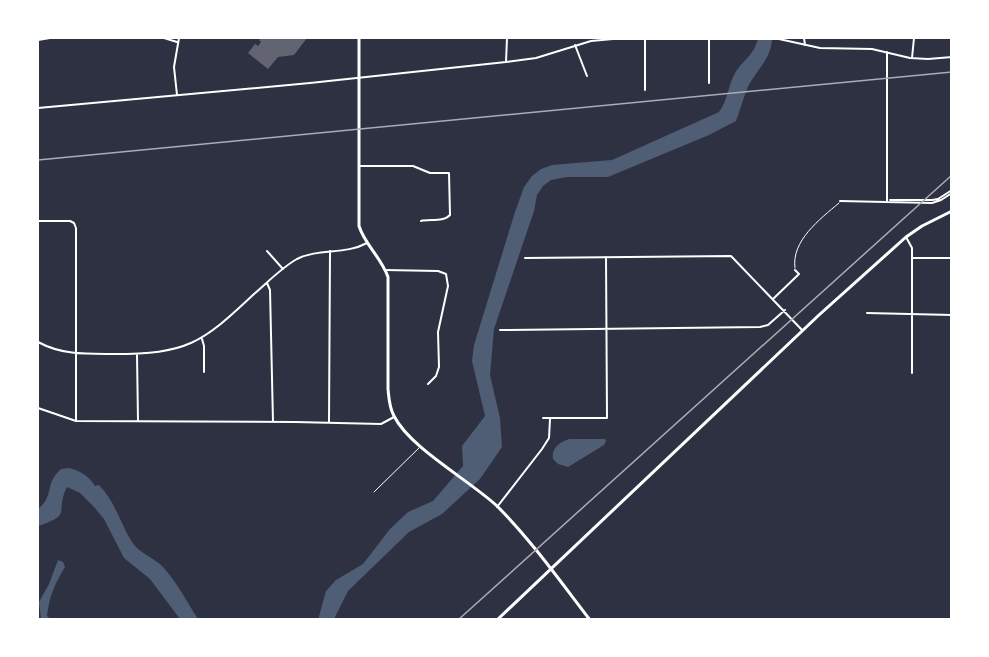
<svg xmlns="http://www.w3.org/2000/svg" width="989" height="657" font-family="'PT Sans Narrow',sans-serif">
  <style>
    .water { fill: #4f5d75 }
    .building { fill: #626471 }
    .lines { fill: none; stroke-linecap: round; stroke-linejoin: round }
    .service { stroke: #fff; stroke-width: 1 }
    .minor { stroke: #fff; stroke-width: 2 }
    .tertiary { stroke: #fff; stroke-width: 2 }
    .secondary { stroke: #fff; stroke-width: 3 }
    .primary { stroke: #fff; stroke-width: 3 }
    .rail { stroke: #abadb3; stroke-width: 1.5 }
  </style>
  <rect width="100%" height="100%" fill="#2d3142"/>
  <!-- water -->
  <path class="water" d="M758,38H772C772,59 755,71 747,89C743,99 740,111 736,121L709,135L608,177H567L551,180L543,186L537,195L534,211L494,329L490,375L500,418L502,447L480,479L442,514L409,532L348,591L334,619L318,620L326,591L336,580L363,564L390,529L408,512L433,501L463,466L462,446L485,416L472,361L474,345L515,212L524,187L532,176L541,169L552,165L612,160L719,112C728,100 728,85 735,73C743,60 755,54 758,38Z
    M569,439H605L606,441L604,445L568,467L558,464L553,459C551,448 560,442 569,439Z
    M69,468C81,471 89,476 95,486L99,485C115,501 120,523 132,542C138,552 152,557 161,565C176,580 187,602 198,619H180L150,579L124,558L104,519L94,507L80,493L67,487C54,513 74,514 38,526V509C55,495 44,484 61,469Z
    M58,560L63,562L65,567C55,583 49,597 47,616L51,619H41L39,602L49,584Z"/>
  <!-- building -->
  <path class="building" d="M261,38H307L294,55L278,57L268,69L248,53L255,44L258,46L261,42L259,40Z"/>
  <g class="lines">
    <!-- service -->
    <path class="service" d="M795,268C791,241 820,219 839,203
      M374,492L420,447"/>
    <!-- minor -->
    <path class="minor" d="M52,38H164L177,42
      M804,38L805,45
      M645,39V90
      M38,40L50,38
      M575,45L587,76
      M912,58L914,38
      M506,62L507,38
      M709,83V39
      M177,95L174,67L179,38
      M360,166H413L430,173H449L450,215C444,222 430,219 421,221
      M890,200H932L938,199L952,190
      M840,201L932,203L941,200L952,193
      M887,201V52
      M38,221H70L74,223L76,228V420
      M906,237L912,248V373
      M267,251L283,269
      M525,258L731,256L802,330
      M912,258H952
      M385,270L438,271L446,274L448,286L438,332L439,367L436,376L428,384
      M267,283L270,290L273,422
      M773,299L799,274L795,270
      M867,313L952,315
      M500,330L760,327L768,325L785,310
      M202,339L204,346V372
      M38,342C62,355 86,354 113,354C187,354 201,344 254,294C267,283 281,268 297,259C319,248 345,255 367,243
      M137,355L138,421
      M38,408L76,421L295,422L381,424L394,417
      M543,418H607L606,257
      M329,423L330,251
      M497,507L542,449L549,438L550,419"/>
    <!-- tertiary -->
    <path class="tertiary" d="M38,108L310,83L506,62L536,58L591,41L613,39H779L820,48L872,49L910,58L928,59L952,57"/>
    <!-- secondary -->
    <path class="secondary" d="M359,38V226C365,245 381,257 388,277V389C389,398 389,407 394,416C410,448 469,480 497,506C531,540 560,581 590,620"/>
    <!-- primary -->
    <path class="primary" d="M497,620L819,315L906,237L922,226L952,211"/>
    <!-- rail -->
    <path class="rail" d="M38,160L952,72
      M458,620L952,175"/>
  </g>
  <!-- border -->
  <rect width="989" height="657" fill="none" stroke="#ffffff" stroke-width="78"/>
</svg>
